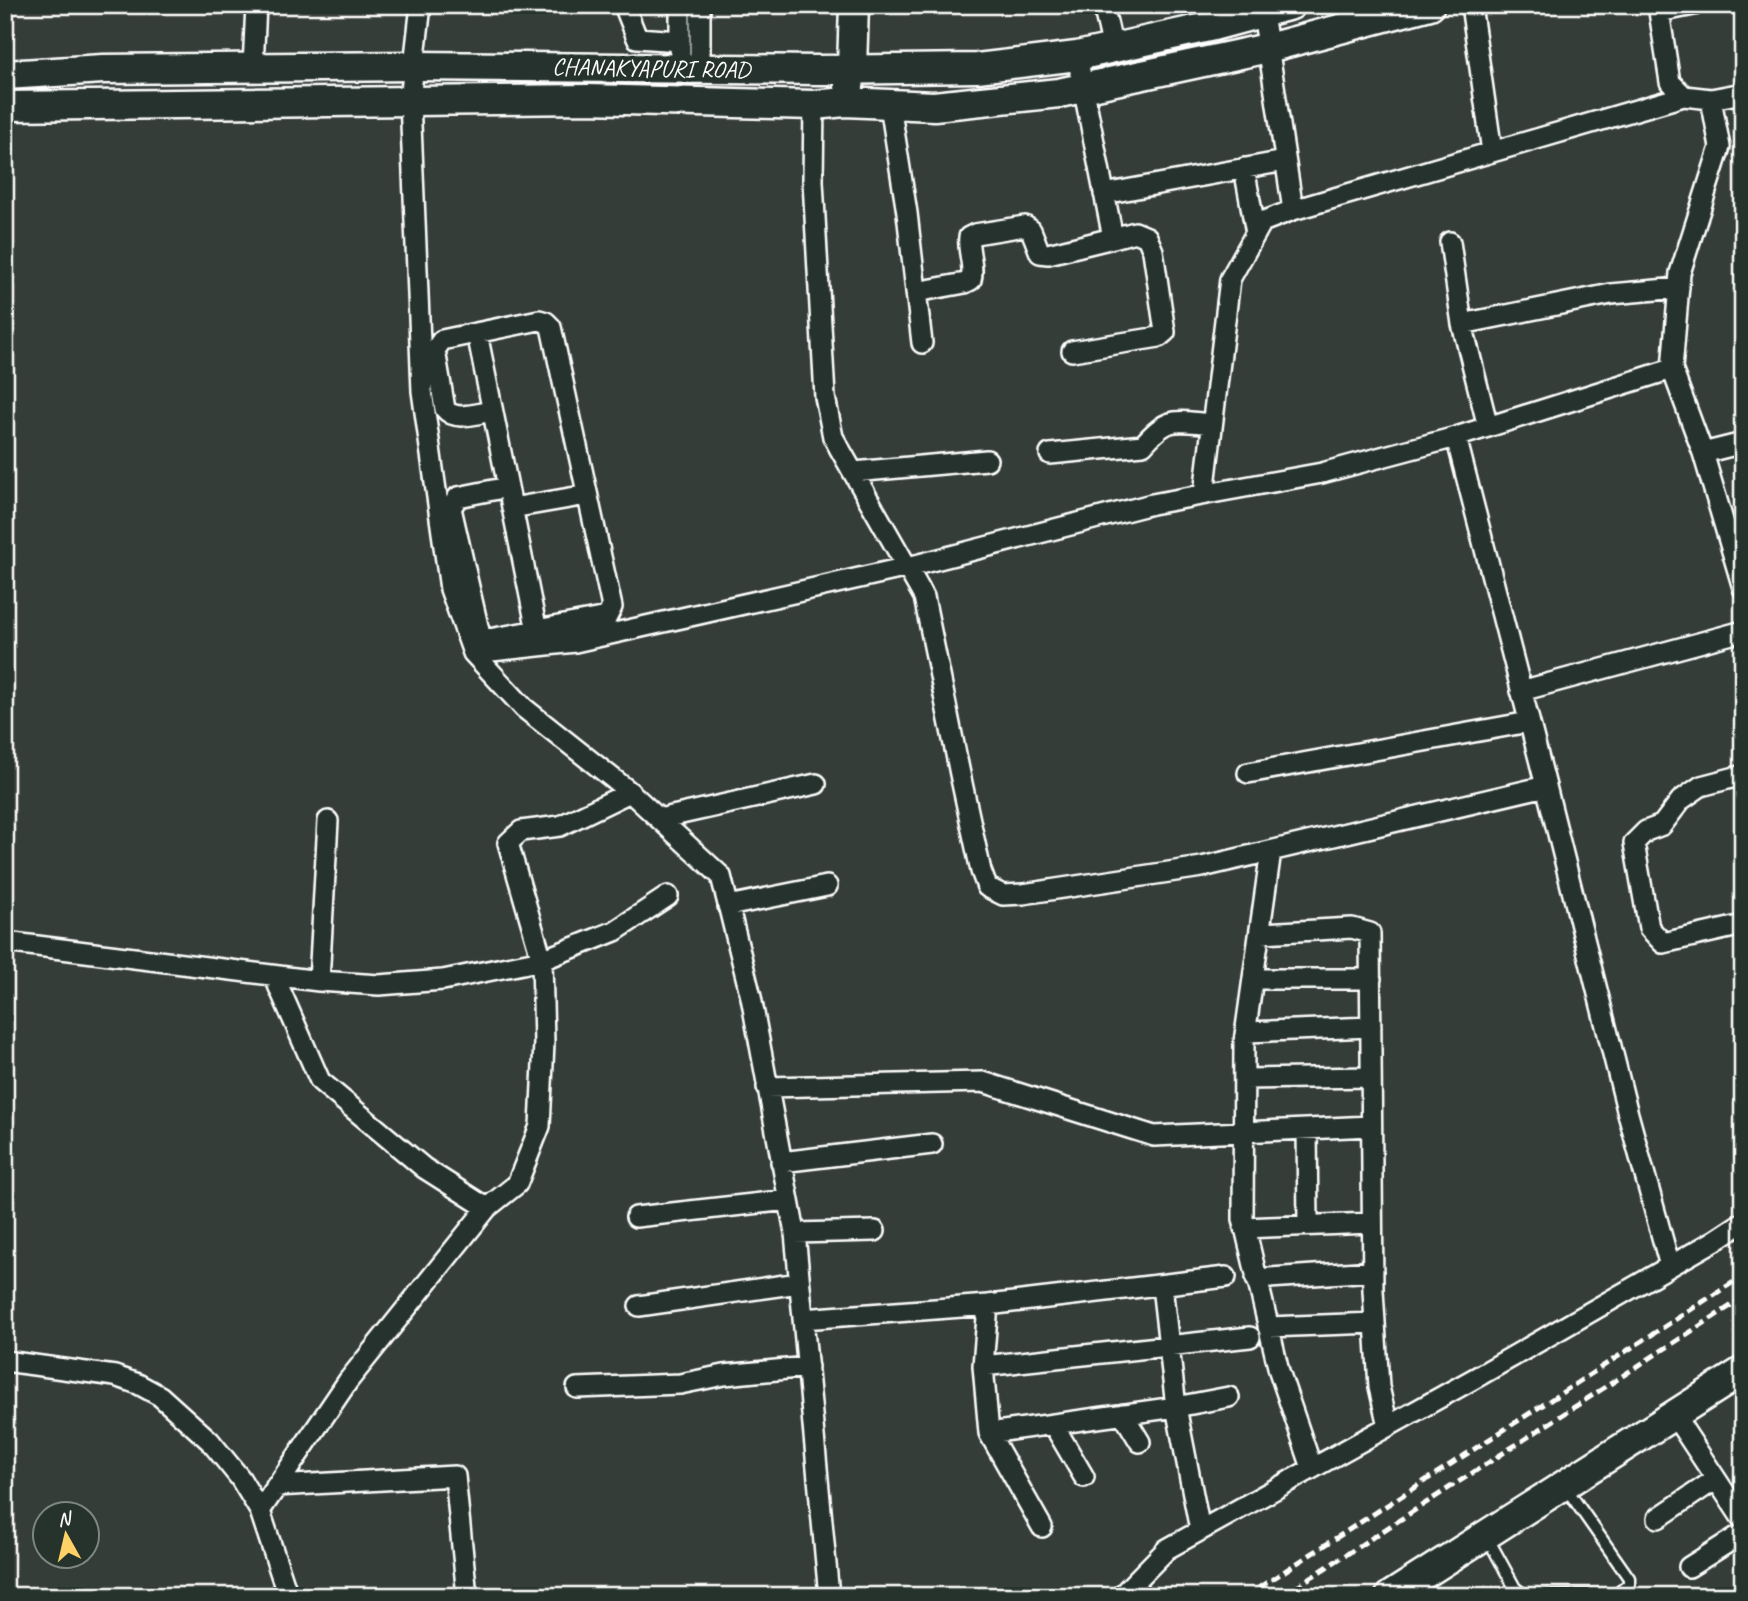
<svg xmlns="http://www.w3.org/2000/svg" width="1748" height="1601" font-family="Caveat,sans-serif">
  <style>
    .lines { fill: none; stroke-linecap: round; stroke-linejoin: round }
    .lane-casing { stroke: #fff; stroke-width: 15 }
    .street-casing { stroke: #fff; stroke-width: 24 }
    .secondary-casing { stroke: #fff; stroke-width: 33 }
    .lane { stroke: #26332d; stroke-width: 10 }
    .street { stroke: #26332d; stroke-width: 19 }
    .secondary { stroke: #26332d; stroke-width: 28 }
    .rail { stroke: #fff; stroke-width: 5; stroke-dasharray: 10 5; stroke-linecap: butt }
    .labels { text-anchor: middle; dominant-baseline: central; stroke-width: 7; stroke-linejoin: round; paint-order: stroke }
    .street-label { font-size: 24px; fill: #fff; stroke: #26332d }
  </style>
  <rect width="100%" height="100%" fill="#353d38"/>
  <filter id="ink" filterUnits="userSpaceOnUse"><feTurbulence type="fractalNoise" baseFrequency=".0143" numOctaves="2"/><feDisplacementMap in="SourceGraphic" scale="14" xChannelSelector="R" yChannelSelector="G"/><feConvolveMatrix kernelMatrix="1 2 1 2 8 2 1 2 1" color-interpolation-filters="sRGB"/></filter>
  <g filter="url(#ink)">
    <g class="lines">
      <!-- lane casing -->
      <g class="lane-casing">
        <path id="lane" d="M1486,1535L1515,1588L1523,1594L1534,1596L1616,1595L1629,1584V1578L1566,1488"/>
      </g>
      <!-- street casing -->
      <g class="street-casing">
        <path id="street" d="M421,5L410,100L422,391L450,589L473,653L524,708L630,792L721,876L751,997L795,1233L829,1596
          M624,5L637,38L680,41
          M680,5V53
          M700,5V68
          M1103,5L1113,48
          M1471,5L1492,152
          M1659,12L1694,5
          M1263,13L1293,210
          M253,67L256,5
          M1711,99L1743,93
          M814,105L813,181L825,397L833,437L924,597L960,774L981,871L987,887L1003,895L1023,894L1202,867L1546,786L1628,1114L1670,1266
          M890,105L907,213L922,343
          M1244,168L1256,233
          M1104,194L1285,161
          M1450,242L1462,324L1488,427
          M916,292L965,283L971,280C975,266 967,251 969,237L975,234L1025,226L1031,230L1040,253L1048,254L1113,238L1077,56
          M1462,324L1611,294L1679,288
          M477,333L539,641
          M1072,351L1159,337L1165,332L1153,251L1147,237L1135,232L1113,238
          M1672,369L1703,453L1743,443
          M492,411C478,413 455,422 445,409L435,350L442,340L539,320L546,322L551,327L612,607L607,617L489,639L480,635L451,508L458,497L508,487
          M1703,453L1743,588
          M1050,454L1143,445C1169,415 1175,421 1212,424
          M854,472L987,460
          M1204,494L1230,279L1262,222L1293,210L1684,96
          M512,508L587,495
          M473,653L575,642L908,567L1152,504L1322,473L1456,437
          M1521,691L1743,631
          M1248,773L1529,722
          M1743,775L1701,786L1681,800L1662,825L1646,831L1634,843L1649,928L1663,943L1743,925
          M1546,786L1456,437L1672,369L1680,273L1720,147L1711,99L1684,96L1670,82L1658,5
          M659,819L816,784
          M1271,851L1244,1042L1243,1219L1279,1371L1312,1468
          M728,906L827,886
          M1261,933L1352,928L1370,933L1373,1290L1379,1387L1388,1426
          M5,942L319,981L379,985L443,980L542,960L615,931L668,896
          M274,976L320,1081L424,1168L487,1208
          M1254,979H1371
          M319,981L328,821
          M1246,1032L1371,1027
          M1244,1079L1371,1077
          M767,1087L983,1082L1154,1136L1371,1126
          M1307,1129L1308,1225
          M781,1162L932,1144
          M636,1217L788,1200
          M1244,1228L1372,1223
          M795,1233L875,1231
          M1256,1279L1373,1271
          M1162,1286L1176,1407L1200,1530
          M988,1305L983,1366L989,1433L1176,1407L1229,1397
          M639,1306L799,1283
          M803,1319L988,1305L1226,1277
          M1268,1327L1375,1323
          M5,1361L115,1376L138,1384L160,1396L210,1441L240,1478L260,1511L288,1596
          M983,1366L1250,1337
          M577,1388L680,1384L724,1375L808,1367
          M1123,1414L1140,1442
          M1674,1415L1743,1520
          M1053,1424L1084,1477
          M989,1433L1042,1527
          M276,1486L455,1476L467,1596
          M260,1511L348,1381L487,1208L517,1184L540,1126L544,1043L542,960L508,843L521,831L560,826L630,792
          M1658,1518L1716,1479
          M1689,1567L1743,1533
          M1121,1596L1167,1549L1477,1377L1714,1241L1743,1222"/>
      </g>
      <!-- secondary casing -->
      <g class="secondary-casing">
        <path id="secondary" d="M5,75L103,69L415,66L818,70L977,68L1077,56L1213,26L1291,5
          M849,86L852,68L854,5
          M5,106L588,99L814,105L845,102L934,106L1059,93L1268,48L1430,5
          M1390,1596L1743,1371"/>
      </g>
      <!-- lane -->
      <use href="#lane" class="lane"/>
      <!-- street -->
      <use href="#street" class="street"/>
      <!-- secondary -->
      <use href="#secondary" class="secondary"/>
      <!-- rail -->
      <path class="rail" d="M1246,1596L1743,1276
        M1282,1596L1743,1298"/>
    </g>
  </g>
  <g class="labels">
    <!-- street labels -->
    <g class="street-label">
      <text transform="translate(651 68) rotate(1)">CHANAKYAPURI ROAD</text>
    </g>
  </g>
  <!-- margin -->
  <rect width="1748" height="1601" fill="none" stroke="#26332d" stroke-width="28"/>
  <rect x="14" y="14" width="1720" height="1573" fill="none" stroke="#fff" stroke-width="2.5" filter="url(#ink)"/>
  <!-- north arrow -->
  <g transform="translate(66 1535) rotate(352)"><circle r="33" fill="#26332d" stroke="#7d8581" stroke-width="2"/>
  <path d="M0-5L12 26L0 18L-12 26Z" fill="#ffd166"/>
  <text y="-10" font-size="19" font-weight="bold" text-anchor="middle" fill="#ffffff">N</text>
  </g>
</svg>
